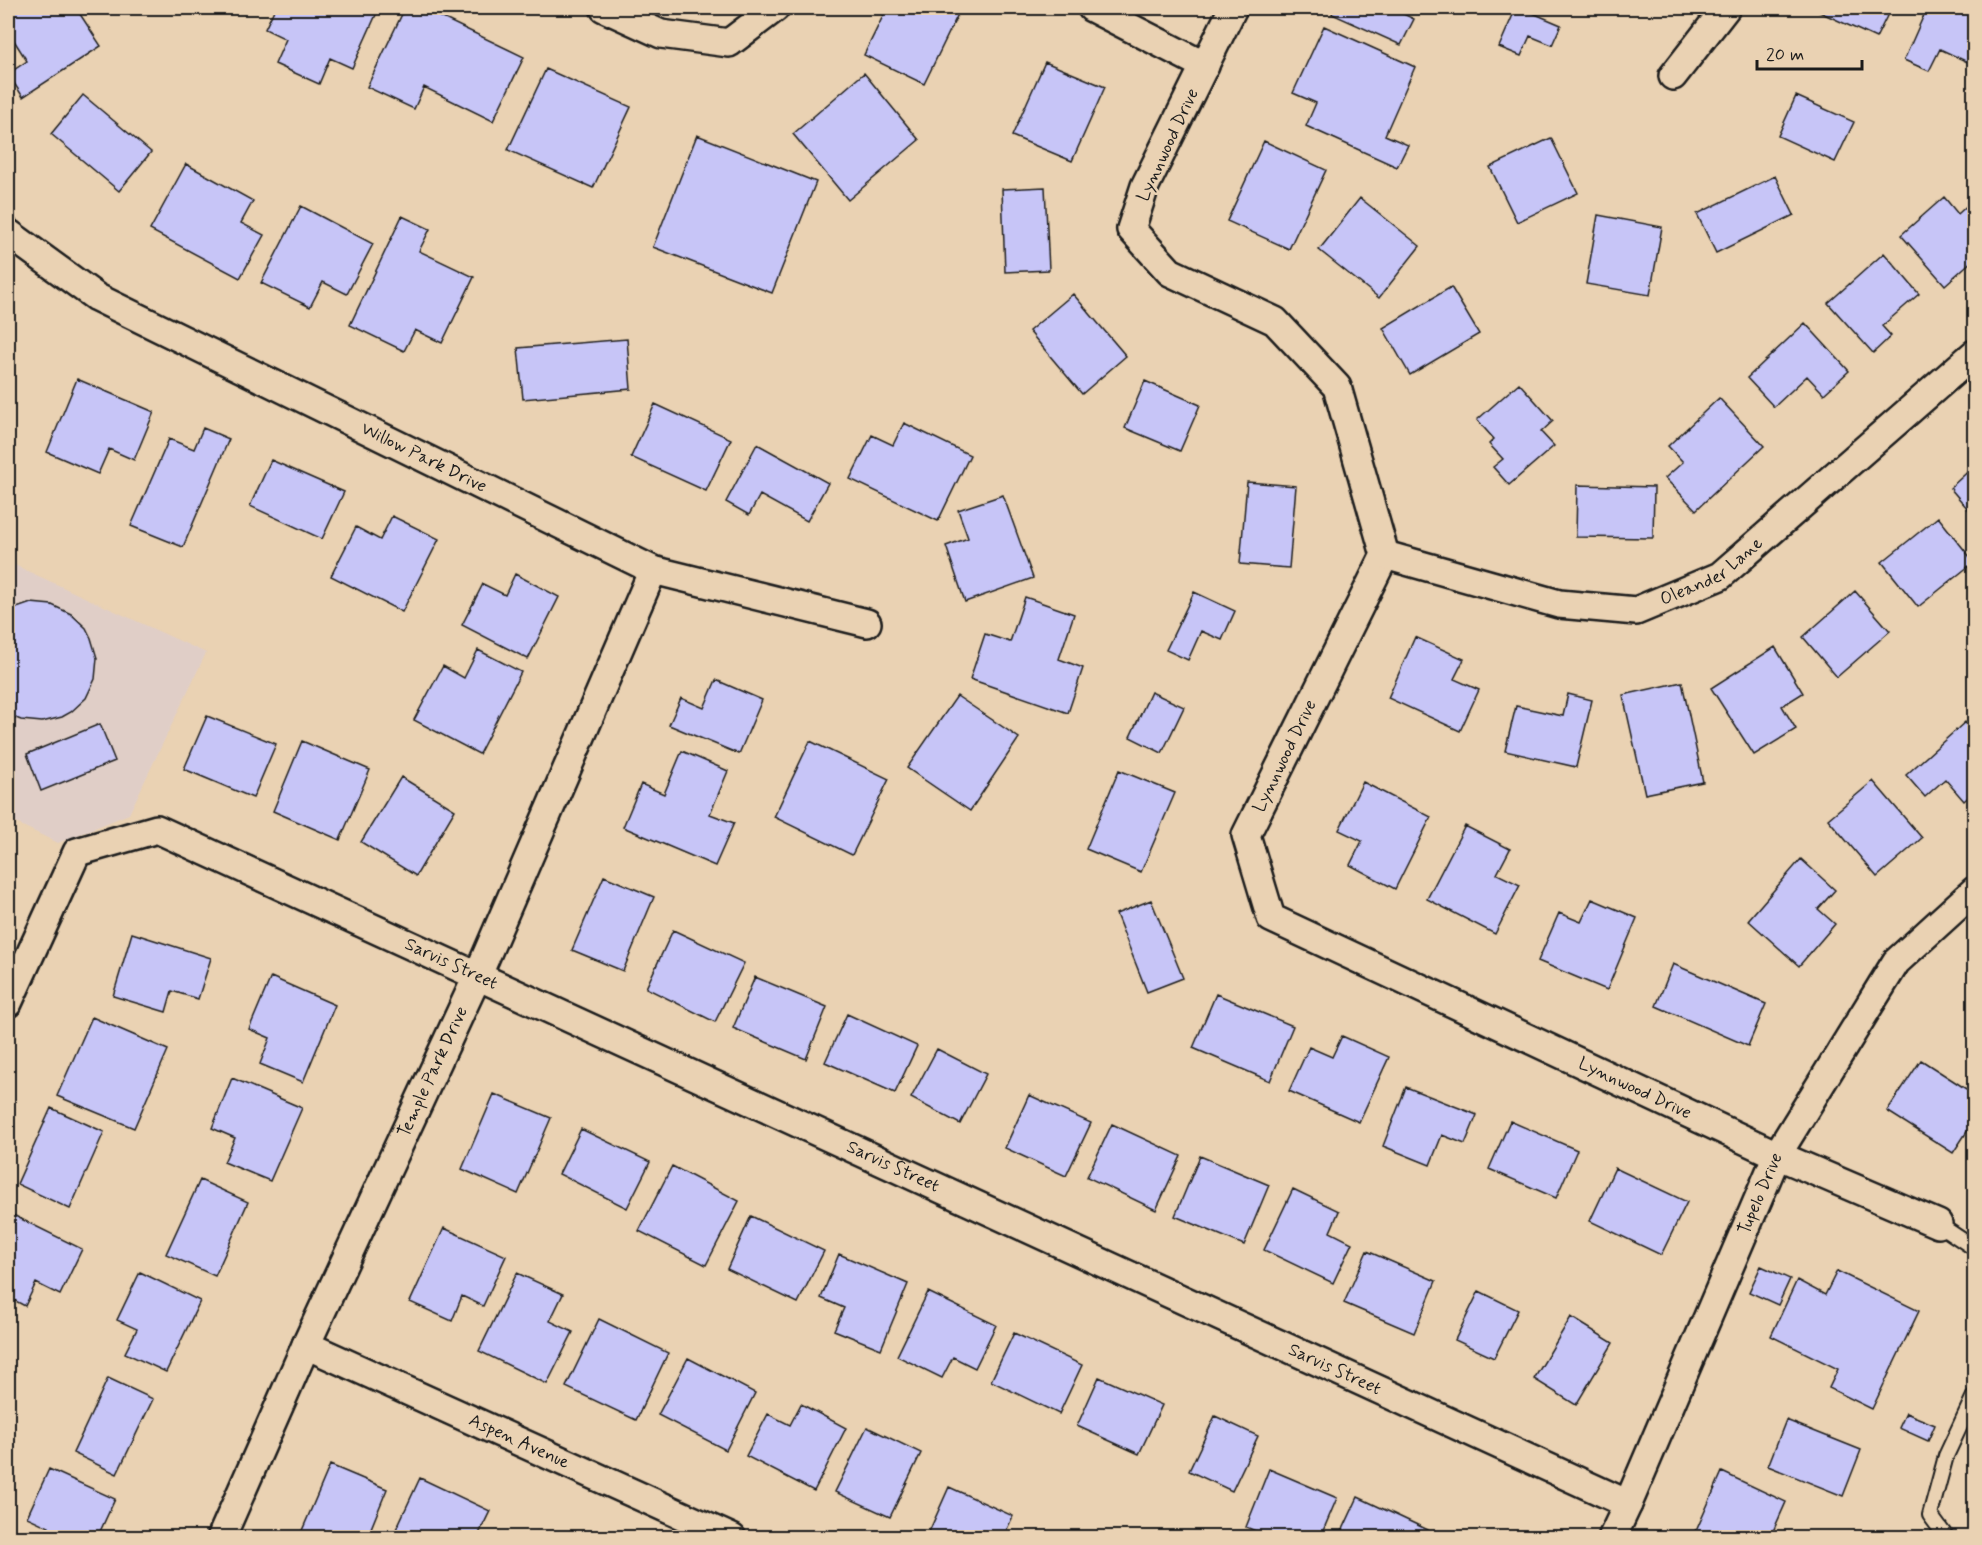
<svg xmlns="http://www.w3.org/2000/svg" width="1982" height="1545" font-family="Mynerve,sans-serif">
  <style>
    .built { fill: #e0cec7 }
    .building { fill: #c7c5f7; stroke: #1c1c1c; stroke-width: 1.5 }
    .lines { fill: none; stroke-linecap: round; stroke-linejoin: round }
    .service-casing { stroke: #1c1c1c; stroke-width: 18 }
    .minor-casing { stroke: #1c1c1c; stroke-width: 32 }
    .service { stroke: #ead2b3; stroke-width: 14 }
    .minor { stroke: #ead2b3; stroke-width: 27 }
    .labels { text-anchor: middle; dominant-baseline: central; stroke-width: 5; stroke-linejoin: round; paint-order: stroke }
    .street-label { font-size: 18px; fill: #1c1c1c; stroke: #ead2b3 }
  </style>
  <rect width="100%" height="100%" fill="#ead2b3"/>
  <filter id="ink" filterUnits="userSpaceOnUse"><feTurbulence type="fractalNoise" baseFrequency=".0167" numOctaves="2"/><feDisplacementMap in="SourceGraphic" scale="12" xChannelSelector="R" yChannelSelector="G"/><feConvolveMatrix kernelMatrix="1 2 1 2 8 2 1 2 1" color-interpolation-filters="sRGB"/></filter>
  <g filter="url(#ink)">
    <!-- built -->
    <path class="built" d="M8,562L206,653L129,814L58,843L8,819Z"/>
    <!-- building -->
    <path class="building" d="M8,8H76L101,46L23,97L8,74L27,61L8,31Z
      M275,8H379L352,68L330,58L319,84L275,64L286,39L265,29Z
      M405,8H422L524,57L493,121L424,87L414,109L367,87Z
      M887,8H961L924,84L864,55Z
      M1335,8H1391L1414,19L1401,45L1332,14Z
      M1516,8H1521L1561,25L1552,45L1530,36L1521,56L1499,47Z
      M1811,8H1891L1876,38Z
      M1927,8H1963L1974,13V65L1940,49L1929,71L1904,60Z
      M1324,26L1415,67L1385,135L1408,145L1397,167L1306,126L1316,103L1293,93Z
      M1045,62L1105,87L1072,161L1012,136Z
      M546,69L631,107L593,188L508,150Z
      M864,73L919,140L848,200L793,134Z
      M83,95L151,152L119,191L51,134Z
      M1796,96L1854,122L1835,162L1778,136Z
      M697,135L816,182L772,293L653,247Z
      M1551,138L1578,193L1517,222L1490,167Z
      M1264,141L1326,170L1289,249L1227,221Z
      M186,164L253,201L241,223L264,235L240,278L150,230Z
      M1775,176L1794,215L1716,253L1697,214Z
      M1045,187L1049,270L1005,272L1002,189Z
      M1944,197L1958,214L1974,199V259L1945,285L1901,235Z
      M1360,198L1420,246L1379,298L1319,250Z
      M301,206L373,244L347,294L323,282L310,307L261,283Z
      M1598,215L1662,227L1650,295L1586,284Z
      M402,216L430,229L419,251L474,277L442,343L415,330L404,351L350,325Z
      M1884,253L1919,294L1882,326L1891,336L1873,353L1828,303Z
      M1451,287L1479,334L1410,375L1383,328Z
      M1073,294L1126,356L1082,394L1029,331Z
      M1805,323L1849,371L1824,394L1807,376L1774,407L1747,378Z
      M627,339L631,389L523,399L518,348Z
      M77,379L154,412L134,460L109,449L98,474L47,452Z
      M1145,381L1200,405L1180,451L1125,428Z
      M1519,383L1553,421L1541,432L1554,446L1509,485L1493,467L1503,459L1489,444L1494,439L1477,420Z
      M1719,398L1764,446L1696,510L1665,478L1683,462L1668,446Z
      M655,404L731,439L706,491L631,457Z
      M904,423L970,455L938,521L850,479L872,435L893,445Z
      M203,428L229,439L183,547L131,526L169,439L194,449Z
      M757,444L828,483L807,521L760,495L749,515L726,502Z
      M271,460L344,492L322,539L250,506Z
      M1974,466V516L1950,488Z
      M1247,482L1296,486L1289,568L1240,564Z
      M1577,485L1654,487L1653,538L1576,537Z
      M1003,495L1033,578L965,602L946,546L968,538L958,510Z
      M392,516L439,539L402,612L331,576L356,527L380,540Z
      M1938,517L1974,562L1918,607L1882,562Z
      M515,574L559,597L528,659L462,625L483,584L505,595Z
      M1855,591L1890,631L1837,677L1803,637Z
      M1194,592L1235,611L1222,640L1201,631L1188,660L1166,650Z
      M1025,597L1074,614L1059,659L1083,668L1068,713L970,679L985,634L1010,642Z
      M31,603L52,605L71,614L86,628L91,638L97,658L95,679L86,698L71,712L62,717L42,722L21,720L8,715V611Z
      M1415,637L1464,659L1454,679L1479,690L1460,731L1388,698Z
      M1775,647L1803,693L1782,706L1796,729L1754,755L1711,688Z
      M478,650L521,672L479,754L414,720L443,666L464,678Z
      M716,680L762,700L739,754L669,725L681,698L704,708Z
      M1682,682L1703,782L1645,794L1623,695Z
      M1151,692L1184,707L1162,753L1130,737Z
      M1568,694L1592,700L1576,767L1505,751L1516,706L1563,716Z
      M957,696L1019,738L970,811L907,768Z
      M207,716L276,744L253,798L184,769Z
      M1965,722L1974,733V792L1964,801L1945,779L1925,797L1906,775Z
      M100,724L115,761L41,791L27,754Z
      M302,741L370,770L340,840L273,811Z
      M810,741L889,779L852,855L774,817Z
      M682,751L728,771L710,814L734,823L715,866L623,827L641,784L664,794Z
      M1119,770L1175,793L1141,872L1086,849Z
      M401,777L455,810L416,876L361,842Z
      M1873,781L1922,838L1877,877L1828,819Z
      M1363,782L1431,817L1395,889L1350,865L1362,841L1339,830Z
      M1465,826L1510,849L1497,874L1520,885L1495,934L1427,899Z
      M1801,859L1835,890L1818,909L1835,924L1799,966L1748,920Z
      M604,876L654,897L623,971L572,950Z
      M1592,899L1637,918L1607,990L1538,961L1559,913L1581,922Z
      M1151,900L1183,978L1147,992L1116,914Z
      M673,930L744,963L715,1022L646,988Z
      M132,933L211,958L198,999L172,991L166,1012L113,996Z
      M1673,964L1766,1004L1748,1046L1656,1006Z
      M271,977L335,1005L303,1082L260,1064L270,1038L249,1029Z
      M755,977L827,1007L806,1059L733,1028Z
      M1216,994L1293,1026L1270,1081L1193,1048Z
      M847,1014L917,1046L895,1093L825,1062Z
      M92,1017L168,1050L134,1128L57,1096Z
      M1342,1036L1389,1057L1359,1122L1289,1091L1309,1047L1332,1057Z
      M937,1049L986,1074L960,1124L911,1098Z
      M1921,1060L1974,1094V1121L1953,1153L1887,1111Z
      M232,1078L302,1108L270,1181L224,1162L235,1138L212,1128Z
      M1406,1087L1477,1115L1465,1144L1442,1135L1430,1165L1383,1146Z
      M494,1094L551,1118L518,1194L462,1169Z
      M1029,1095L1091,1123L1066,1176L1005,1148Z
      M51,1108L104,1132L70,1209L17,1184Z
      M1510,1121L1577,1150L1556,1198L1489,1169Z
      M1112,1124L1181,1156L1156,1210L1087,1177Z
      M581,1129L650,1162L627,1208L559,1174Z
      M1200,1156L1269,1185L1244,1245L1175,1216Z
      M672,1166L739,1201L706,1265L639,1231Z
      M1615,1168L1687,1202L1661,1255L1590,1221Z
      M200,1180L248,1202L215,1276L166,1254Z
      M1293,1189L1339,1211L1330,1232L1352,1243L1333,1283L1264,1250Z
      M9,1213L82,1249L60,1295L36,1283L25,1306L8,1297V1217Z
      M751,1216L824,1251L798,1303L727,1269Z
      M444,1228L506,1256L483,1306L462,1296L452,1321L410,1302Z
      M1367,1251L1436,1281L1414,1333L1344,1303Z
      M839,1254L908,1284L881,1349L834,1330L844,1308L821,1298Z
      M1761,1266L1790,1279L1778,1305L1749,1292Z
      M1837,1271L1919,1311L1872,1409L1829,1388L1838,1369L1771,1336L1797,1280L1825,1295Z
      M140,1272L200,1301L166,1372L125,1353L137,1329L117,1320Z
      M517,1273L563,1294L550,1321L573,1332L547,1384L479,1351Z
      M1479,1291L1518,1310L1494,1358L1455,1340Z
      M928,1292L996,1325L975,1368L953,1357L942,1378L897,1356Z
      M1571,1317L1613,1343L1576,1405L1534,1379Z
      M599,1319L668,1353L636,1420L566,1387Z
      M1014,1333L1082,1365L1059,1414L991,1381Z
      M688,1358L755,1393L726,1450L658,1415Z
      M1099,1377L1162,1405L1139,1454L1077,1426Z
      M108,1378L153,1399L117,1474L73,1453Z
      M801,1404L846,1428L814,1491L746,1456L768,1414L790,1425Z
      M1906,1413L1935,1425L1928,1441L1899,1428Z
      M1215,1416L1258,1436L1232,1491L1189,1471Z
      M1786,1420L1861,1450L1843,1496L1768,1466Z
      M867,1427L921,1453L890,1517L835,1492Z
      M330,1465L387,1489L367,1538H310L301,1533Z
      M49,1469L115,1499L97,1538H44L49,1527L27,1517Z
      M1269,1469L1337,1498L1320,1538H1272L1246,1527Z
      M1722,1472L1786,1502L1770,1538H1693Z
      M420,1478L490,1511L477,1538H392Z
      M949,1487L1013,1516L1003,1538H942L929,1532Z
      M1358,1497L1428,1530L1425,1538H1339Z"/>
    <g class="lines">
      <!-- service casing -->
      <g class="service-casing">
        <path id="service" d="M1938,1224L1974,1248
          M1947,1538L1930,1515L1946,1456L1974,1396"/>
      </g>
      <!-- minor casing -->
      <g class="minor-casing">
        <g id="minor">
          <path d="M604,8L661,34L729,43L775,8"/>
          <path d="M1092,8L1205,66"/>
          <path id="s1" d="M1233,8L1145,186L1131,229L1170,272L1275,321L1337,387L1385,555L1246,835L1271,918L1777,1155L1938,1224"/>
          <path d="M1673,76L1726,8"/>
          <path id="s2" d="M8,233L96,297L653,570L867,623"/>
          <path id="s3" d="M1385,555L1559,604L1636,611L1720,576L1974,354"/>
          <path id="s4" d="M8,1003L77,852L157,829L1628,1504"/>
          <path id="s5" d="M306,1345L732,1538"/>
          <path id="s6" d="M221,1538L306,1345L477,977L653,570"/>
          <path id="s7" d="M1612,1538L1628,1504L1777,1155L1896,962L1974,891"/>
        </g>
      </g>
      <!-- service -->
      <use href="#service" class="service"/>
      <!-- minor -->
      <use href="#minor" class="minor"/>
    </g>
  </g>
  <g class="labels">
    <!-- street labels -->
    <g class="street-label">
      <text transform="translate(1168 145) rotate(-65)">Lynnwood Drive</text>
      <text stroke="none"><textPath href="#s2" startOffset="474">Willow Park Drive</textPath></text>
      <text stroke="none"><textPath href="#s3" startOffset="344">Oleander Lane</textPath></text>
      <text transform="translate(1285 756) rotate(-64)">Lynnwood Drive</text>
      <text stroke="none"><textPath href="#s4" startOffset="573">Sarvis Street</textPath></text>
      <text stroke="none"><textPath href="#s6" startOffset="512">Temple Park Drive</textPath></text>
      <text stroke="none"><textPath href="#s1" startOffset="1484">Lynnwood Drive</textPath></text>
      <text stroke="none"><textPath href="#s4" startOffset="1059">Sarvis Street</textPath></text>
      <text stroke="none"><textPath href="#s7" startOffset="375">Tupelo Drive</textPath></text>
      <text stroke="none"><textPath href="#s4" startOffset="1545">Sarvis Street</textPath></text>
      <text stroke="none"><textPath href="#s5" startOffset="234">Aspen Avenue</textPath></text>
    </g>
  </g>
  <!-- margin -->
  <rect width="1982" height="1545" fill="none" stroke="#ead2b3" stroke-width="30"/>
  <rect x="15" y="15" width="1952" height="1515" fill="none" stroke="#1c1c1c" stroke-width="2" filter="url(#ink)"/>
  <!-- scale -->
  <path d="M1757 60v9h105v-9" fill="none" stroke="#1c1c1c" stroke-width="3"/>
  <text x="1766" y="60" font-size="18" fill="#1c1c1c" stroke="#ead2b3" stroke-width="4.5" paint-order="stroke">20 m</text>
</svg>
